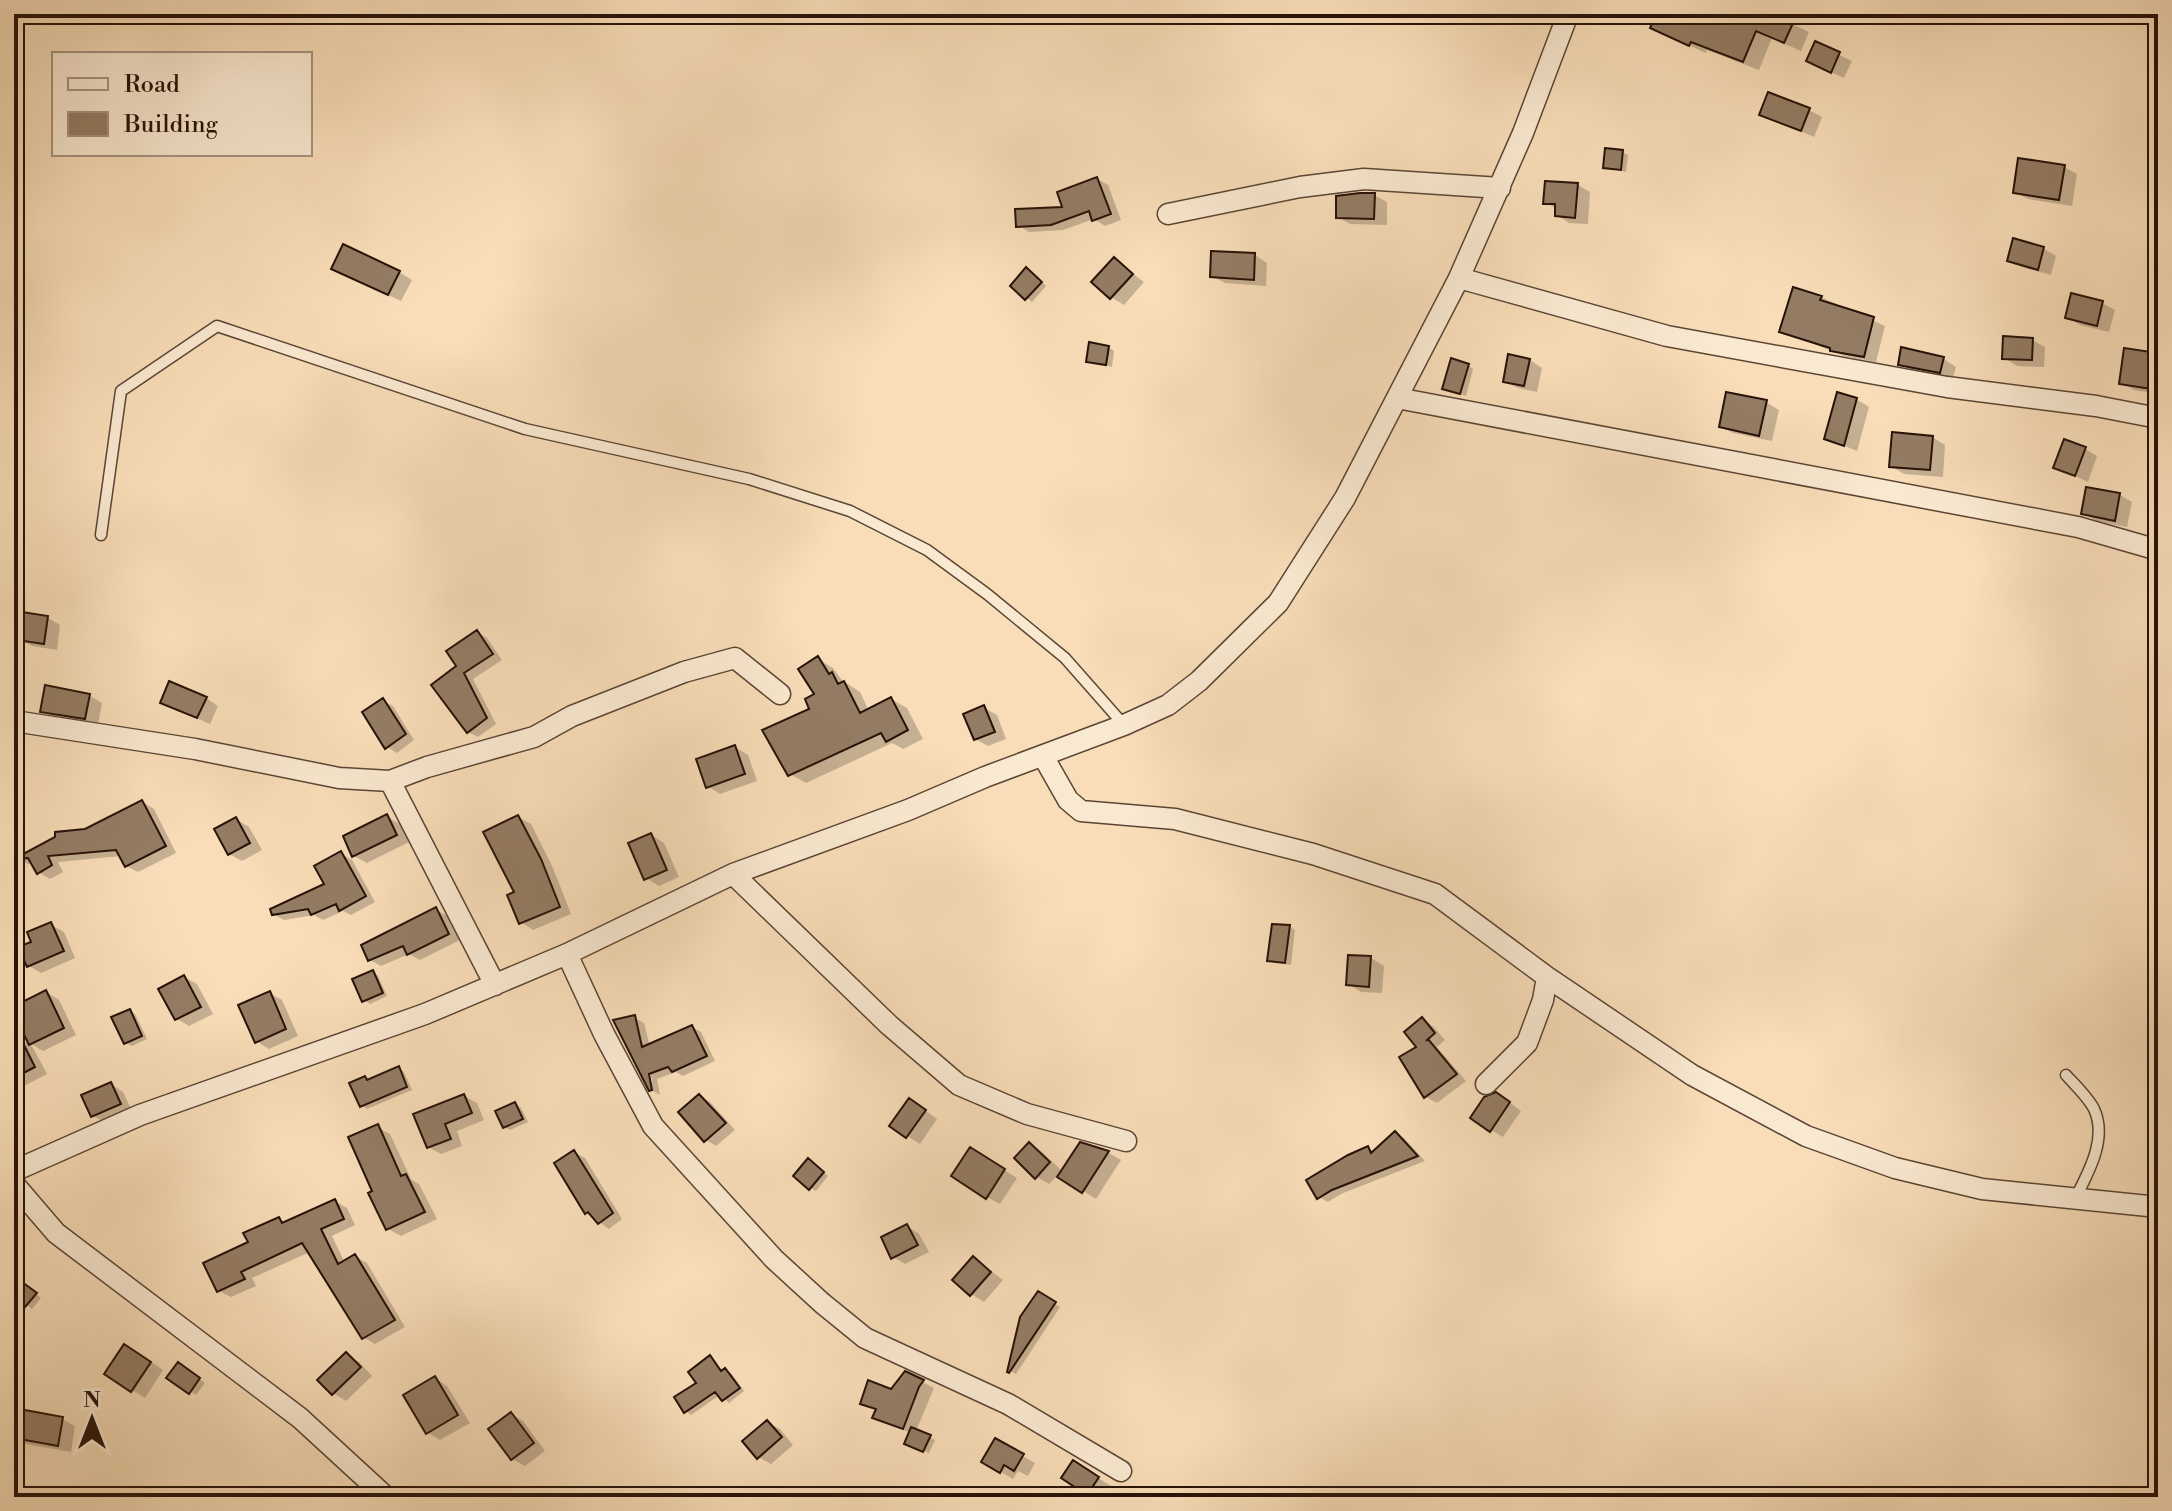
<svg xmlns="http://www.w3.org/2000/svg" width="2172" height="1511" font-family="'Libre Bodoni',serif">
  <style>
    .shadow { fill: #0003; fill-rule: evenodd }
    .building { fill: #947c64; stroke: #271208; stroke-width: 2 }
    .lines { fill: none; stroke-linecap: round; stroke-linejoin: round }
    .lane-casing { stroke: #5b4534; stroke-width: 13 }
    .street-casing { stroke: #5b4534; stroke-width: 23 }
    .lane { stroke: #fae9d1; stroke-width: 10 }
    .street { stroke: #fae9d1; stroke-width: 20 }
  </style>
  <rect width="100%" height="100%" fill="#f8ddb8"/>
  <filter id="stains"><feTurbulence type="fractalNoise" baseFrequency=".0025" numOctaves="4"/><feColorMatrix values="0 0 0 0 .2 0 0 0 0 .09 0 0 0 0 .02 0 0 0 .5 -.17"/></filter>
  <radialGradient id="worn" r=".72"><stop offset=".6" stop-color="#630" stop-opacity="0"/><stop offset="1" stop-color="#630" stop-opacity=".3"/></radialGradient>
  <!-- shadow -->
  <path class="shadow" d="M1658,14H1772L1809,32L1801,51L1772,38L1759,70L1707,50L1706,53L1668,36Z
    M1816,44L1852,61L1844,78L1821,68Z
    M1809,110L1822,117L1814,137L1761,114Z
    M1622,152L1628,155L1626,172L1605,167Z
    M2064,167L2077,174L2072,206L2028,199L2015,192Z
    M1097,179L1108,185L1121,220L1105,226L1094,219L1063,230L1029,232L1018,225L1065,209Z
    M1578,185L1590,192L1588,224L1569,223L1557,215V209L1545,202Z
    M1374,195L1387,202V225L1350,224L1338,217Z
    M2015,241L2044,249L2056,256L2051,275L2022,267L2009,260Z
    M1255,255L1267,263L1266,286L1225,283L1212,276Z
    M1115,260L1144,282L1124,305L1111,297Z
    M399,272L412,280L401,301L346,275Z
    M1032,273L1046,286L1032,302L1012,285Z
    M1821,297L1885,326L1876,362L1844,356L1781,331Z
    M2102,303L2115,310L2109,332L2080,325L2067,317Z
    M2032,340L2045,347L2044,367L2017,366L2004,358Z
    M1108,347L1114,351L1112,367L1088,361Z
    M1903,349L1944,359L1956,367L1953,378L1913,371L1900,364Z
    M2158,355V394L2134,390L2121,383Z
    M1530,360L1542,368L1537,392L1518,388L1505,381Z
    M1468,365L1473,369L1466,396L1444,388Z
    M1856,399L1869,407L1857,451L1826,438Z
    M1766,402L1779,410L1772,441L1733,433L1721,426Z
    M1932,437L1945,445L1943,477L1904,474L1891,466Z
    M2085,449L2097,456L2088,482L2056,467Z
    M2120,495L2132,502L2127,527L2096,521L2084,513Z
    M23,614L48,618L60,625L57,650L32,646L19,639Z
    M477,632L487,638L502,660L473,679L496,724L478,737L468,732L458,666Z
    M818,659L833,668L842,680L860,692L869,711L891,699L907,708L923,739L903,749L892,743L806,783L790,774L817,695Z
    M47,687L90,696L102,703L98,725L55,718L42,711Z
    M206,698L218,706L210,724L176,709Z
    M383,701L393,706L414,740L397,753L387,747Z
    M984,708L997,715L1006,739L988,746L975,739Z
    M735,747L748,755L757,781L720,794L707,786Z
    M142,802L154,809L176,853L138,872L126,866L121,856L58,862L63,872L50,879L38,872L34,864H28L18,858L85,831Z
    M387,817L400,824L409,842L367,863L354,856Z
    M518,817L531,824L553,868L571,914L533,930L521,922L517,893Z
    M236,819L249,827L262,850L242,861L229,854Z
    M651,835L664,843L679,877L659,886L646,878Z
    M341,854L352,860L375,902L351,915L343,911L323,920L314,915L284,920L273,914L327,885Z
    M436,910L448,916L460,940L420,960L409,954L381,966L370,960Z
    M51,925L64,932L75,958L41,973L29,966L34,943Z
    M1290,927L1295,930L1291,965L1275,963L1269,960Z
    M1371,958L1384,966L1382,993L1361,992L1348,984Z
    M373,972L378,976L387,996L370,1004L364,1000Z
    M184,977L197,984L213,1014L189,1026L177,1019Z
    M46,992L59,1000L76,1035L43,1051L31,1044L47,1074L22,1087L14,1082V1041L19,1038L31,1045L14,1008Z
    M269,993L282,1000L298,1036L269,1049L256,1041Z
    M129,1011L135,1014L147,1039L132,1046L126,1043Z
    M635,1018L644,1023L650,1046L692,1027L701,1032L715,1061L683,1076L676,1072L657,1079L660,1095L651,1090L616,1022ZM648,1064L653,1083L647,1077L644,1065Z
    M1422,1020L1433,1026L1445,1040L1437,1047L1466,1081L1437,1103L1426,1097L1402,1058L1419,1048Z
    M399,1068L404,1072L412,1090L367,1109L361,1105L365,1078L370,1081Z
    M111,1084L123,1092L132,1111L106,1123L93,1116Z
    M464,1096L477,1103L484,1120L457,1131L462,1146L441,1154L428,1147Z
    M699,1096L710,1102L735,1130L716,1146L706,1140Z
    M1509,1102L1521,1111L1503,1137L1491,1130Z
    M515,1104L521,1108L528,1122L510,1130L504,1127Z
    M922,1108L937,1119L920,1144L907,1136Z
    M377,1127L390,1134L411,1179L419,1184L437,1219L401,1236L388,1229L375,1192Z
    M1396,1133L1404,1138L1425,1161L1341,1194L1328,1202L1319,1197L1368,1148L1374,1152Z
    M1081,1144L1109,1153L1121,1160L1096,1199L1058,1175L1049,1184L1037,1177L1030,1145L1042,1152L1063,1172Z
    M574,1152L585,1158L622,1219L609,1229L586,1213Z
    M983,1157L1017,1178L1000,1204L987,1197Z
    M814,1164L828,1176L816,1191L811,1188Z
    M335,1201L347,1208L355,1225L332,1236L345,1263L355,1256L367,1263L405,1327L375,1344L363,1337L310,1252L252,1278L256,1286L231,1297L219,1291L250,1243L279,1219L286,1223Z
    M907,1226L919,1234L929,1252L905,1264L893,1257Z
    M974,1258L1003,1280L984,1302L971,1294Z
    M28,1287L41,1298L32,1309L14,1295Z
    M1038,1294L1060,1307L1016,1374L1010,1371Z
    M138,1353L163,1370L145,1398L132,1390Z
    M346,1355L359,1362L372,1376L346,1401L333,1393Z
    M710,1358L724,1372L731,1373L744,1391L729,1403L720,1395L691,1415L686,1411Z
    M184,1368L205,1383L196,1395L169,1377Z
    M906,1373L934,1388L916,1431L935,1440L929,1453L912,1446L911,1433L875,1417L877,1411L862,1403L892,1391Z
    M435,1378L447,1386L470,1423L440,1440L428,1433Z
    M14,1410L62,1419L75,1426L71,1452L14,1442Z
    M511,1414L523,1421L545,1451L525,1466L512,1459Z
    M767,1422L780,1429L793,1445L771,1464L758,1457Z
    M996,1441L1035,1463L1028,1476L1018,1471L1013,1479L984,1462Z
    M1086,1470L1111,1486L1103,1497H1095L1064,1477Z"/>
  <!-- building -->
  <path class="building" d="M1656,14H1779L1794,21L1784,43L1756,31L1743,62L1691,42L1689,46L1650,28Z
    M1815,41L1840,52L1831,73L1806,61Z
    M1768,92L1810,108L1801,131L1759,115Z
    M1605,148L1623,150L1621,170L1603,168Z
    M2018,158L2065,165L2059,200L2013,193Z
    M1097,177L1111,214L1092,221L1089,211L1051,225L1016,227L1015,209L1062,207L1057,192Z
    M1545,181L1578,183L1575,218L1555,216V204H1543Z
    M1360,193H1375L1374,219L1336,218V196Z
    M2013,238L2044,247L2038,270L2007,261Z
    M343,244L400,271L388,295L331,269Z
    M1211,251L1255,253L1254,280L1210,277Z
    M1114,257L1133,274L1110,299L1091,282Z
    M1026,267L1042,282L1025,300L1010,286Z
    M1793,287L1822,296L1820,300L1874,317L1864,357L1830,351V348L1779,332Z
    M2071,293L2103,301L2097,326L2065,318Z
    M2003,336L2033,338L2032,360L2002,359Z
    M1089,342L1109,346L1106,365L1086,362Z
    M1901,347L1944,357L1940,373L1898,365Z
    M2124,348L2158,353V390L2119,384Z
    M1508,354L1530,359L1524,386L1503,382Z
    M1451,358L1469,364L1460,394L1442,389Z
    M1726,392L1767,400L1759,436L1719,427Z
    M1837,392L1857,398L1844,446L1824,439Z
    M1892,432L1933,436L1930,470L1889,467Z
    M2064,439L2086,447L2075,476L2053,468Z
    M2086,487L2120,493L2115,521L2081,514Z
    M22,612L48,616L44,644L17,640Z
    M477,630L493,654L464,673L487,718L467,733L431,685L456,666L446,651Z
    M818,656L829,674L832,672L838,684L844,681L860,713L891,697L908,730L886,742L881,733L788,776L762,730L809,709L805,699L814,694L798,669Z
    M169,681L207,697L197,718L160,703Z
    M45,685L90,694L85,719L40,712Z
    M383,698L406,734L385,749L362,712Z
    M984,705L995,732L974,740L963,714Z
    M735,745L745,774L706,788L696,759Z
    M142,800L166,846L125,867L116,850L48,856L52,865L37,874L28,858L14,859L55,837V832L85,829Z
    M387,814L397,835L352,857L343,836Z
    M518,815L541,859L560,907L519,924L507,895L514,892L483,832Z
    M236,817L250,843L228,855L214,829Z
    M651,833L667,870L644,880L628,843Z
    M341,851L366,896L339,911L336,904L311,915L308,909L272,915L270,909L324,884L314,866Z
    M436,907L449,934L407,955L403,946L368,961L361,945Z
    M51,922L64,951L27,967L18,947L31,942L27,932Z
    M1272,924L1290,925L1285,963L1267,961Z
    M1348,955L1371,956L1369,987L1346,985Z
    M373,970L383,993L362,1002L352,979Z
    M184,975L201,1007L175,1020L158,989Z
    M46,990L64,1028L29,1045L14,1014V1006Z
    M270,991L286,1029L255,1043L238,1005Z
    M130,1009L142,1036L124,1044L111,1017Z
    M635,1015L642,1047L692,1025L707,1056L672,1072L668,1067L649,1074L652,1090L649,1091L613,1020Z
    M1422,1017L1435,1033L1426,1041L1428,1039L1457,1074L1424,1098L1399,1057L1416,1047L1404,1032Z
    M14,1025L35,1067L14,1078Z
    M399,1066L407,1087L360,1107L349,1083L365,1076L367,1080Z
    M111,1082L121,1104L91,1117L81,1095Z
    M1496,1092L1510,1102L1490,1132L1470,1118L1484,1097Z
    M464,1094L472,1113L445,1124L451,1139L427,1148L413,1114Z
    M699,1094L726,1123L704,1142L678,1112Z
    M909,1098L926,1110L906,1138L889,1126Z
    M515,1102L523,1119L503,1128L495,1111Z
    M378,1124L401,1176L406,1174L425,1212L386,1230L368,1193L372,1191L348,1137Z
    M1395,1131L1418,1156L1332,1190L1317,1199L1306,1180L1348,1155L1368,1146L1371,1153Z
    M1029,1142L1050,1162L1035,1179L1014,1158Z
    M1080,1142L1109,1151L1082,1193L1057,1177Z
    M970,1147L1005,1169L986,1199L951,1176Z
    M574,1150L613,1213L598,1224L588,1212L585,1214L554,1163Z
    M808,1158L824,1172L809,1190L793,1176Z
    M335,1199L344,1219L321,1229L338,1264L355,1254L395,1320L362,1339L302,1243L241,1272L245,1279L217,1292L203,1263L248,1242L243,1233L279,1217L282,1223Z
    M907,1224L918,1245L891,1259L881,1237Z
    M973,1256L991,1272L970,1296L952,1280Z
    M22,1282L37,1293L25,1307L14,1298V1292Z
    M1038,1291L1056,1302L1009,1373L1007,1372L1020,1317Z
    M124,1344L151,1362L131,1392L104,1374Z
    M346,1352L361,1367L332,1395L317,1380Z
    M710,1355L721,1371L725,1368L740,1388L722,1401L715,1392L684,1413L674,1397L696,1383L688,1372Z
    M178,1362L200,1378L189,1394L166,1378Z
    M905,1371L924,1380L919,1387L903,1429L872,1418L876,1409L860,1404L868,1380L891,1389Z
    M435,1376L458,1415L426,1434L403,1395Z
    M14,1408L63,1417L58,1446L14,1438Z
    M511,1412L534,1443L511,1460L488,1429Z
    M767,1420L782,1437L757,1459L742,1441Z
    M911,1427L931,1435L923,1452L904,1444Z
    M995,1438L1024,1454L1014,1471L1004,1465L1000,1473L981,1462Z
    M1073,1460L1099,1477L1087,1495L1061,1478Z"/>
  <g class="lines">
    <!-- lane casing -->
    <g class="lane-casing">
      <path id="lane" d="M101,535L121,391L217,326L525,429L749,479L850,511L927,550L987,594L1065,658L1124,725
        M2066,1075C2075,1085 2088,1097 2094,1109C2108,1139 2088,1173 2075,1199"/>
    </g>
    <!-- street casing -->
    <g class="street-casing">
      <path id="street" d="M1168,214L1300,187L1364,179L1500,188
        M1459,278L1667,336L1947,387L2096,406L2158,418
        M1397,398L2078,527L2158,550
        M14,721L195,749L339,778L390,781L495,985
        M1043,756L1068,800L1081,811L1175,819L1313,854L1435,894L1547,977L1692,1075L1806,1136L1895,1168L1982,1189L2158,1207
        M390,781L427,767L534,737L572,716L684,672L735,658L780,694
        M733,874L889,1025L959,1085L1027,1114L1126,1141
        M567,954L604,1034L653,1126L774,1259L822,1303L865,1338L1008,1404L1121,1471
        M1486,1084L1527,1043L1543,1000L1547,977
        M14,1171L140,1115L425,1014L567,954L733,874L908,810L985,777L1124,725L1168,705L1199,681L1278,603L1345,498L1459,278L1523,133L1568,14
        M14,1184L56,1233L300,1418L386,1497"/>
    </g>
    <!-- lane -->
    <use href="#lane" class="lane"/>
    <!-- street -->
    <use href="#street" class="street"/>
  </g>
  <!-- margin -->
  <rect width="2172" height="1511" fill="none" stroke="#f8ddb8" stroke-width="48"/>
  <rect x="16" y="16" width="2140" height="1479" fill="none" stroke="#271208" stroke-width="4"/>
  <rect x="24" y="24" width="2124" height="1463" fill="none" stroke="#271208" stroke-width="2"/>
  <!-- legend -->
  <rect x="52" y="52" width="260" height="104" fill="#fae9d1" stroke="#a69381" stroke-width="2"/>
  <rect x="68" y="78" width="40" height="12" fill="#fae9d1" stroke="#a69381" stroke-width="2"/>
  <text x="124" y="92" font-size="24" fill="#271208">Road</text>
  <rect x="68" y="112" width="40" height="24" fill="#947c64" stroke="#a69381" stroke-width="2"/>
  <text x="124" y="132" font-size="24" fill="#271208">Building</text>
  <!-- north arrow -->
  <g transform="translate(92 1419)" stroke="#fae9d1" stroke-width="6" paint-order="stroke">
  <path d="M0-6L14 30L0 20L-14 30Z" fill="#271208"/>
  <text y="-12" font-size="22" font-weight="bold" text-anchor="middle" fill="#271208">N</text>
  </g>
  <rect width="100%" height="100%" filter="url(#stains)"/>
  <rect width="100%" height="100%" fill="url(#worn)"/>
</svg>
